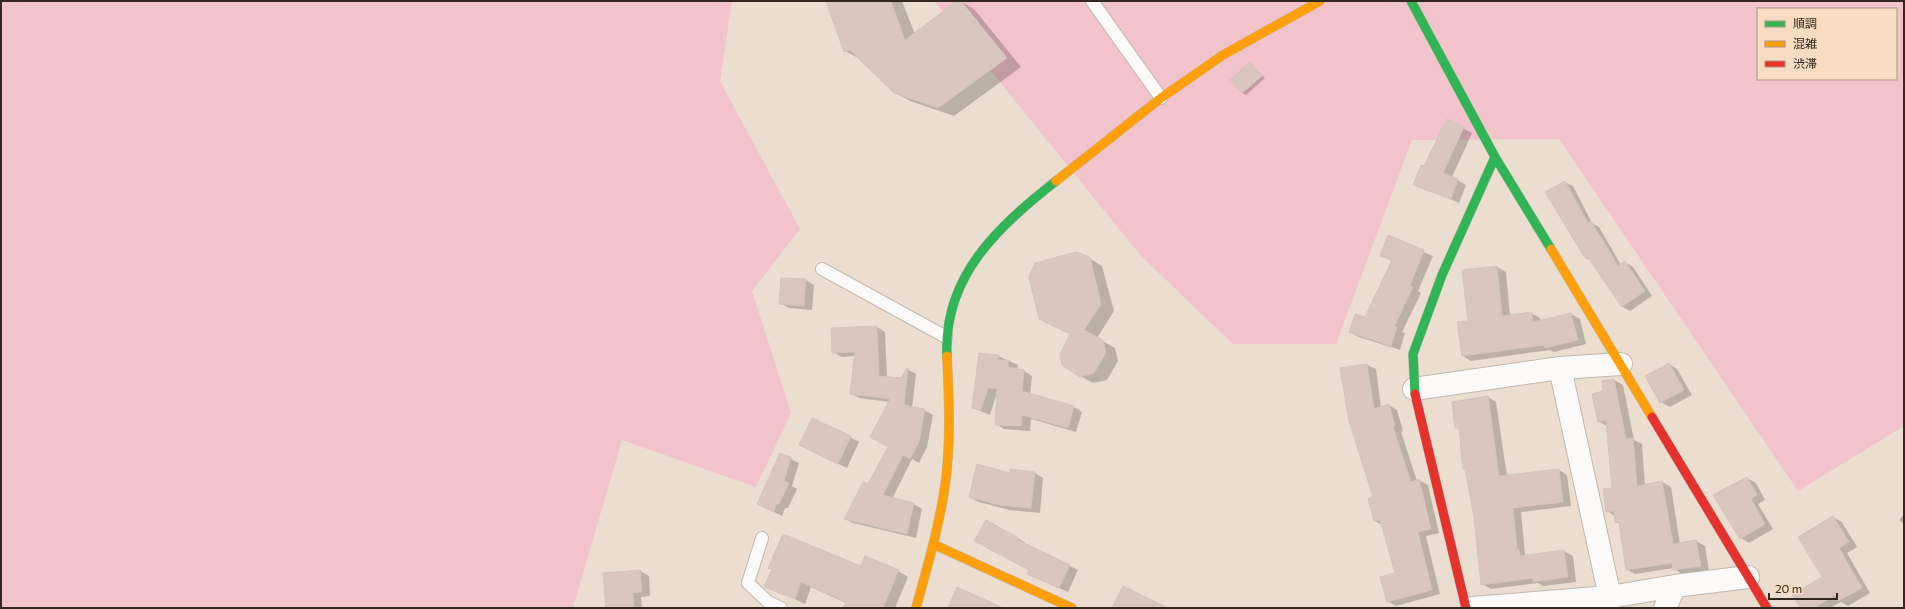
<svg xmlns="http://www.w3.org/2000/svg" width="1905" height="609" font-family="Commissioner,'Noto Sans JP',sans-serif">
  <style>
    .green { fill: #f2c3cb; fill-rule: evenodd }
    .shadow { fill: #0003 }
    .building { fill: #d9c6bd; stroke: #d2c4bd }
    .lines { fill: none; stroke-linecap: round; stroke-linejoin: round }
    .lane-casing { stroke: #c3b8ad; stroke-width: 14 }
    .street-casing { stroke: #c3b8ad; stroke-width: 24 }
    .fast-casing { stroke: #c3b8ad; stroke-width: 10 }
    .slow-casing { stroke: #c3b8ad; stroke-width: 10 }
    .jam-casing { stroke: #c3b8ad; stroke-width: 10 }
    .lane { stroke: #fcfaf8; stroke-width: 12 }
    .street { stroke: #fcfaf8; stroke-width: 22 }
    .fast { stroke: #30b455; stroke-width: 9 }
    .slow { stroke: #ff9f0a; stroke-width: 9 }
    .jam { stroke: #e5322d; stroke-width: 9 }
  </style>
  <rect width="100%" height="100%" fill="#ebddcf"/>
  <!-- green -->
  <path class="green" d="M1,1H732L720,81L800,229L752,291L791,413L756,487L622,440L573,608H1Z
    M934,1H1904V426L1798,491L1559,139L1412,140L1336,344H1233L1142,257ZM1758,9H1896V79H1758Z"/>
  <!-- shadow -->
  <path class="shadow" d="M827,1H902L915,34L960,1L974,9L1021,67L954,116L910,101L894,92L860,59L845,51Z
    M1250,64L1265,78L1246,95L1242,93Z
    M1447,120L1472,133L1452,177L1466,185L1459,203L1414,184L1425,167Z
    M1565,182L1573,186L1592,223L1599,227L1621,265L1625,262L1633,267L1652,296L1630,311L1623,307L1592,261L1586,258L1547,192Z
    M1388,237L1433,256L1418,291L1421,293L1402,332L1405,333L1400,350L1359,337L1350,332L1366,318L1392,261L1381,255Z
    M1089,258L1102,266L1114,311L1097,338L1115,348L1118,361L1107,380L1093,383L1080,376L1071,334L1040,319Z
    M1497,267L1506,272L1510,316L1531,313L1540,318L1541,321L1571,314L1580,319L1586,344L1554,352L1550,350L1471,361L1463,356L1469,322Z
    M806,280L814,285L812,310L789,308L780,303Z
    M877,327L885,332L887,378L902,379L907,369L916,374L912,408L924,410L933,415L927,447L919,463L912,459L892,499L914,504L922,509L916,538L853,523L845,519L869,486L889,447L890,402L859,398L851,393L855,356L842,357L833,352Z
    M998,356L1018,365L1017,370L1024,371L1032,376L1030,395L1074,407L1082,412L1076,432L1031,419L1030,431L1004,429L996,424L998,389L990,415L973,408Z
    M1669,364L1677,369L1692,395L1670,407L1661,402Z
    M1367,365L1376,369L1381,408L1389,405L1397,410L1403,431L1401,432L1417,481L1419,480L1428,485L1439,533L1426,536L1440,594L1396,606L1387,601L1397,573L1382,525L1375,521L1374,498L1341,369Z
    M1614,380L1623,385L1634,440L1642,444L1645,485L1662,482L1671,487L1680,544L1696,541L1705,546L1709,571L1683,575L1674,568L1635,574L1626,569L1620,524L1616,522L1615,516L1607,511L1613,488L1607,426L1598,421L1604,392Z
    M1488,397L1496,402L1507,476L1559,470L1567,475L1571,506L1521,512L1525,554L1528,556L1564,551L1573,556L1576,582L1543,586L1538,583L1491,589L1482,584L1475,517L1467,470L1464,468L1460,430L1456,427Z
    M850,437L859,442L847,468L809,450Z
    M781,454L799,463L792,486L797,489L788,508H785L782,516L758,504Z
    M1035,473L1043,478L1040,513L1009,510L979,502L970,497L1011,474Z
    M1747,478L1756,483L1765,500L1758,504L1773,529L1749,543L1741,538Z
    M1904,514V524L1899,520Z
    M1833,517L1842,522L1857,547L1847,553L1870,593L1848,606L1841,602L1830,608H1801L1824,577Z
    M986,521L1025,542L1024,544L1078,570L1068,592L1037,578Z
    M861,568L898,571L908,577L895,608H844L846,603L811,587L805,604L766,586Z
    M640,571L649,576L650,596L641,597L642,608H607L605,574Z"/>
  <!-- building -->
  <path class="building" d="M826,1H891L905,40L957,1H961L1007,58L938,108L894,93L850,50L844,52Z
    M1250,62L1262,76L1242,93L1230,80Z
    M1447,119L1464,127L1443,173L1458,179L1451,199L1413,185L1421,165L1424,166Z
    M1565,181L1588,223L1591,221L1618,266L1625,261L1645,291L1622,307L1588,257L1585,258L1545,192Z
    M1388,235L1424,250L1410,286L1413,287L1394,327H1397L1391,346L1349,332L1355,314L1365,317L1392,260L1380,256Z
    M1076,252L1090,257L1101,304L1084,330L1103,340L1106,353L1094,373L1080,377L1062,365L1060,354L1070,334L1039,319L1029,277L1035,263Z
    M1497,266L1502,316L1532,312L1533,322L1571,313L1578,340L1545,348L1544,345L1462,356L1457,322L1468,321L1462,270Z
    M781,278L806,279L804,306L779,304Z
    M877,326L879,376L901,378L907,368H908L904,405L925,409L919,442L910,459L903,455L883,495L914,503L907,534L844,519L863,482L868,484L888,447L870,437L890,399L850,394L855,352L832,353L831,328Z
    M979,353L999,355L997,360H1009L1008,367L1024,370L1022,391L1074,406L1068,428L1022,415L1021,426L995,425L997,389L988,388L981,410L972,408Z
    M1669,363L1684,390L1660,403L1645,376Z
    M1367,364L1374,409L1389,404L1395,426L1393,427L1411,482L1419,479L1431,529L1418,532L1432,590L1387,602L1380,577L1395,573L1380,520L1374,521L1368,499L1373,497L1349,421L1340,368Z
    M1614,379L1626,439L1633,438L1637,486L1662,481L1673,544L1696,540L1701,566L1673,570L1672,563L1626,570L1619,522L1615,523L1614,511L1606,512L1603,489L1612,488L1606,420L1598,422L1592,394L1603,391L1602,381Z
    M1488,396L1499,476L1559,469L1563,502L1513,508L1517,550L1519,549L1520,556L1564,550L1568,577L1533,582V578L1481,585L1474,517L1465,469H1463L1459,428H1455L1452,402Z
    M812,418L851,436L838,464L799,445Z
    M780,453L791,457L784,481L789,483L779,504H776L774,512L757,504Z
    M977,464L1010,473V469L1035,472L1031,508L999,505L969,497Z
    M1747,477L1757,495L1751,499L1765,524L1740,539L1713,495Z
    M1833,516L1849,542L1839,548L1862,588L1838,601L1835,595L1814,608H1800L1792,595L1822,577L1798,537Z
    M986,520L1017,537L1016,539L1070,565L1059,588L1027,574L1029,570L974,541Z
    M783,534L861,566L865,556L899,570L883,608H843L846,602L801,582L795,599L764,587L772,569L768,568Z
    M640,570L642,592L633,593L634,608H606L603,573Z
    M1123,586L1168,608H1112Z
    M957,587L1003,608H948Z"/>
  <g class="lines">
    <!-- lane casing -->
    <g class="lane-casing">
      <path id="lane" d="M1092,1L1161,98
        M822,269L946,337
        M762,538L748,583L768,602L781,608"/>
    </g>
    <!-- street casing -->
    <g class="street-casing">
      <path id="street" d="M1560,368L1610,597
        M1414,389L1560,368L1621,364
        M1472,608L1610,597L1675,586L1748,577
        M1665,608L1675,586"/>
    </g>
    <!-- fast casing -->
    <g class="fast-casing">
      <path id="fast" d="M1411,1L1495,157L1551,249
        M947,356C943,276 999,226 1056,181
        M1415,394L1413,354L1442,275L1495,157"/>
    </g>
    <!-- slow casing -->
    <g class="slow-casing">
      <path id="slow" d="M1056,181L1161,98L1223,55L1320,1
        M1551,249L1652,417
        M933,544L1072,608
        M916,608C927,568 939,527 945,486C951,443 949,399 947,356"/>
    </g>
    <!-- jam casing -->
    <g class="jam-casing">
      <path id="jam" d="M1415,394L1466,608
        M1652,417L1767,608"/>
    </g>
    <!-- lane -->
    <use href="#lane" class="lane"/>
    <!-- street -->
    <use href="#street" class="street"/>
    <!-- fast -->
    <use href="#fast" class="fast"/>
    <!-- slow -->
    <use href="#slow" class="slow"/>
    <!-- jam -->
    <use href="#jam" class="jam"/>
  </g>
  <!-- border -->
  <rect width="1905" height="609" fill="none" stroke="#33281f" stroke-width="4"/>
  <!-- legend -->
  <rect x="1757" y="8" width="140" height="72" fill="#f8dcc2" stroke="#a99481"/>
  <rect x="1765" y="21" width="20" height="6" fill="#30b455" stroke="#a99481"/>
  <text x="1793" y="28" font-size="12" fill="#33281f">順調</text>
  <rect x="1765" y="41" width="20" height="6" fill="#ff9f0a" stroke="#a99481"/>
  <text x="1793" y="48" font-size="12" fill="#33281f">混雑</text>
  <rect x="1765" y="61" width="20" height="6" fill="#e5322d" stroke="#a99481"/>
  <text x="1793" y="68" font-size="12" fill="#33281f">渋滞</text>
  <!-- scale -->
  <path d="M1769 593v6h68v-6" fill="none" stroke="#33281f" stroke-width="2"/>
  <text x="1775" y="593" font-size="12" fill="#33281f" stroke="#f8dcc2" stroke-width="3" paint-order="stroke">20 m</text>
</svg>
